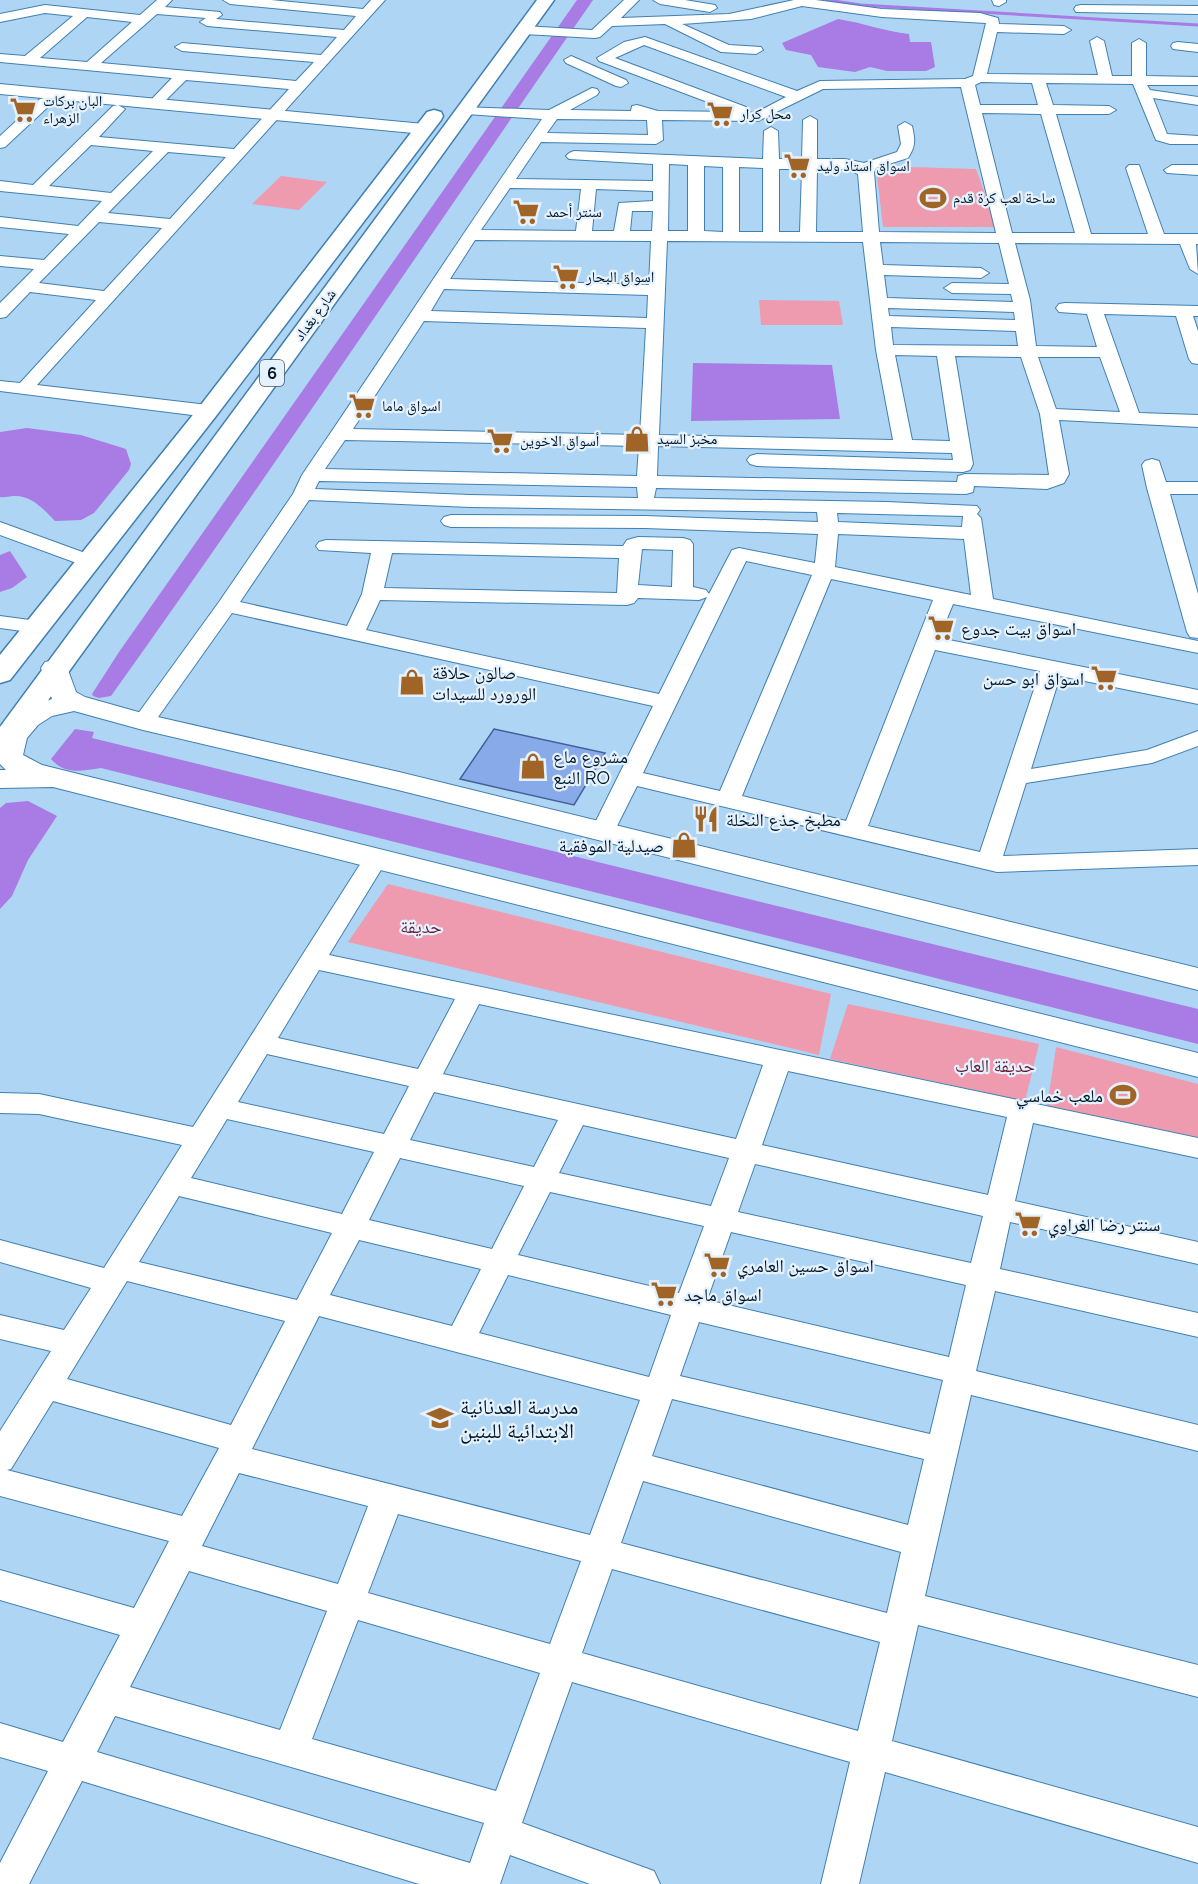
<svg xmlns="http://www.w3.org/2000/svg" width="1198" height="1884" font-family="Raleway,'Noto Naskh Arabic',sans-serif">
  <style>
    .green { fill: #ee9bb0 }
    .water { fill: #a97be4 }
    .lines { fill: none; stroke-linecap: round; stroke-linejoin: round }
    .stream { stroke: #a97be4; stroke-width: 3 }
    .building { fill: #89aae9; stroke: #43609a; stroke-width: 1.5 }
    .minor-casing { stroke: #4080b0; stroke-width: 2 }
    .major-casing { stroke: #4080b0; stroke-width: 2 }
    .highway-casing { stroke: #4080b0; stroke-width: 3 }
    .minor { fill: #fff; fill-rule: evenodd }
    .major { fill: #fff; fill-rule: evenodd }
    .highway { fill: #fff; fill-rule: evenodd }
    .labels { text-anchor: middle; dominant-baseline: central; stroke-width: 4.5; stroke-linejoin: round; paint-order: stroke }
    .far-poi-label { font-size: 15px; fill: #001629; stroke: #e5f2fd; text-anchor: start }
    .far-street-label { font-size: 15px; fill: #001629; stroke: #e5f2fd }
    .shield { fill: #e5f2fd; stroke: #455869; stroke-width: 1.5 }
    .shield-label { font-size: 16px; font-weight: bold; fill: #001629 }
    .poi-label { font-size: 18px; fill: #001629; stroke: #e5f2fd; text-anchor: start }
    .park-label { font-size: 18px; fill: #671a36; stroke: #e5f2fd }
    .near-poi-label { font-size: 21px; fill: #001629; stroke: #e5f2fd; text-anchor: start }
  </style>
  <rect width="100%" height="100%" fill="#afd5f4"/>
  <!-- green -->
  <path class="green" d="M876,166L976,169L997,227H883Z
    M281,176L327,182L299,210L252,204Z
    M759,300L839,301L843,325H761Z
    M388,884L831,994L819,1055L348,942Z
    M848,1004L1039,1044L1025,1101L830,1059Z
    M1056,1047L1198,1084V1137L1047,1107Z"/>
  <!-- water -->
  <path class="water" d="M577,0H593C432,232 275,466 111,696L99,698L93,696L92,694L119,652Z
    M838,19C863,23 884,31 909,34L910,42H931L935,67L926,71H887L870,67L855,72L818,67L811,55L786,50L782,43Z
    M693,363L832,365L840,419L691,421Z
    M27,428L81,435L126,449L131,464L129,470L94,513L81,520L55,521C44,510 32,495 14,496C8,496 6,498 0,497V432Z
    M10,551L27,577L12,588L0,592V555Z
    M75,729L94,732L92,738L1198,1009V1044L101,768C81,771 65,775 51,759Z
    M28,801L57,816L28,860L12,896L0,909V808L6,803Z"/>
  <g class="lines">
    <!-- stream -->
    <path class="stream" d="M827,0L861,5L1198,25"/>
  </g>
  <!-- building -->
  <path class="building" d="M494,729L605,753L574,805L460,779Z"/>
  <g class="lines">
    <!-- minor casing -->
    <g class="minor-casing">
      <path id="minor" d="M157,0H172L165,7L220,12L222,15L216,19L344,30L356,16L230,4L223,0H271L363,9L371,0H385L37,385L208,405L215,407L217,411L215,415L208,417L0,391V381L20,383L96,300L30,292L6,317L0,318V303L34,269L0,266V256L44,260L69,234L0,227V217L78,226L102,201L0,191V181L33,185L113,106L118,105L125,109L99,137L234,149L289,89L186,80L159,107L154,108L147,104L172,78L0,62V54L25,56L73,16L45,13L0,22V14L45,5L140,15ZM157,14L206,18L200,22L207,26L337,37L321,55L182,43L175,47L182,51L314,62L296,81L101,63ZM87,17L132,22L87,62L40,58ZM91,145L153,151L111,193L49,186ZM168,152L226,157L170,219L108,213ZM99,222L162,228L104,291L39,283Z
        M624,0H639L621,18L729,14L794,0H816L882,9L980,13L998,18L999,24L1064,26L1071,30L1064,34L997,32L987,74L1098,75L1090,41L1097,37L1104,41L1112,76H1132V43L1139,39L1146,43V76L1198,77V85H1147L1150,90L1198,97V105L1153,98L1167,134L1198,136V144H1170L1156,140L1133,84L1046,83L1053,105L1109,106L1116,110L1109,114H1056L1091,234H1148L1126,168L1129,165H1139L1164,234H1198V244H1196L1198,274L1190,269L1180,244L1015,243L1030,300L1036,346L1097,347L1087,314L1059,312L1056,308L1059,304L1065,303L1198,306V316H1193L1198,331V364L1192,363L1189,359L1176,316L1104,314L1139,413L1198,415V427L1059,420L1069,474L1064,483L1047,489L974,486L973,492L966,494L656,488L654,498L886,502L977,506L980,510L977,514L981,518L993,599L1198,641V653L953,604L939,638L1198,690V704L1060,676L1031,769L1147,750L1198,731V746L1152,763L1026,783L1003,856L1198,849V865L997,872L637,786L611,838L602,840L593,838L590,833L653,706L232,613L151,727L143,729L135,727L132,722L219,602L293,494L302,475C383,357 461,235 542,119L466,114L461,113L459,110L461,107L549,110L592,88L597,89L599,92L597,95L570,110L631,111L632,106L637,105L658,111L734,112L599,61L597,58L624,42L645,37L797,91L820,81L965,79L973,76L986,23L882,17L802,6L751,19L682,24L729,45L761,47L763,50L756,54L721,52L665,24L612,26L600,37L595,38L524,34L517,30L524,26L592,30ZM644,45L786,97L755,113L747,112L748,110L746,107L615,58ZM981,82L1032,83L1038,105H980L975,85ZM961,87L996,233L879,232L874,172L876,168L908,158C916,146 915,139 912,126L905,122L898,126L901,144L897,152L864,163L845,159H817V120L810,116L803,120L802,159H779L778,131L771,127L764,131L763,159L574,151L569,153L566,156L569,159L653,164V181L516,179L541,142L656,144L663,140L662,120L758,121L823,89ZM982,113L1041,114L1075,233H1012ZM557,119L647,120L648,135L547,133ZM669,164L688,165V231H668ZM704,166L723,167V232L704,231ZM739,167L763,168V232H739ZM779,169H802L800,232H779ZM817,169H845L858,174L863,232H816ZM510,188L581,189L576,231L481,230ZM596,189L653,191V201L619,203L614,231H592ZM632,211H653L652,231H630ZM475,240L651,241L649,285L450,279ZM667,241L863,242L876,350L893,440L659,435ZM880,242L999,243L1009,284L952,283L944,288L952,293L1011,294L1013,302L887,298L884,275L981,278L989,273L981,268L883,265ZM444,289L648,295L647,318L431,311ZM888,308L1014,312L1015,320L889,316ZM424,321L646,328L640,435L353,429ZM891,327L1016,331L1018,346L893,345ZM895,355L937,356L950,441L912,440ZM955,356L1021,357L1040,414L1049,475L965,474L958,476L957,482L657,476L658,446L952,453L953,460L757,454L750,456L747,460L750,464L757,466L963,472L970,470L973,464ZM1038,357H1100L1120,412L1056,409ZM345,440L639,446L637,476L325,469ZM319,481L637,487L638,498L470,495L315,489ZM309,500L470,507L817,512L818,522L645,516L451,515L444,517L441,521L444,525L451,527L645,528L818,534L815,563L739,548L732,550L709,594L706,590L693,587V544L690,540L683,538L638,537L627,540L623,546L326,540L319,542L316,546L319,550L371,553L362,594L347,626L240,602ZM837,513L963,516L962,527L838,522ZM838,534L964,539L971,595L835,567ZM642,549L673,550L672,587L638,585ZM392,553L619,558L617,593L384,588ZM746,561L812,575L720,791L643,773ZM831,579L933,600L846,821L742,796ZM707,597L659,694L366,630L380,600L627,605L634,603L638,598L699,600ZM935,650L1040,671L980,852L868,826Z
        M653,0H685L715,5L717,8L710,12L660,4Z
        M992,0H1006V2L999,6L994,5Z
        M1081,5L1198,6V14L1076,12L1074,9L1076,6Z
        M1178,42L1198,44V52L1173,49L1171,46L1173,43Z
        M571,56L626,80L628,83L621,87L616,86L566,63L564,60Z
        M45,98L50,99L52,102L50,105L5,147L0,148V136L40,99Z
        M1172,165H1198V175L1167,173L1164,170Z
        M1152,459L1159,461L1166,482H1198V494H1170L1198,594V638L1190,637L1187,632L1147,488L1142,465L1145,461Z
        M0,522L96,557L99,561L96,565H82L0,535Z
        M0,616L45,622L48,627L45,632L37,633L0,628Z
        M375,852L384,855L387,860L329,955L1198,1138V1158L1033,1123L1015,1201L1198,1242V1264L1010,1222L1000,1269L1198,1313V1337L995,1291L976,1371L1198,1425V1451L971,1395L925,1596L1198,1665V1697L918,1625L892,1741L1198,1827V1863L885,1772L859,1884H821L850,1762L572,1682L522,1823L654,1871L660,1884H590L510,1855L500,1884H419L82,1781L29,1884H0V1863L48,1771L0,1757V1723L63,1742L120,1635L0,1600V1570L134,1608L169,1541L0,1496V1431L51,1351L0,1339V1315L64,1330L91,1288L0,1262V1240L104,1268L182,1145L39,1114L0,1113V1093L39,1094L193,1127L366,855ZM319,970L455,999L418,1069L278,1038ZM479,1004L763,1065L736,1139L443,1074ZM267,1054L409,1086L384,1134L238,1102ZM788,1071L1007,1117L988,1195L762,1145ZM434,1092L558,1120L534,1167L410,1140ZM227,1119L374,1152L342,1214L191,1178ZM583,1125L729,1158L711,1206L559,1173ZM400,1158L524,1186L492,1249L369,1220ZM755,1164L983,1216L971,1263L738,1212ZM550,1192L704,1226L679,1293L518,1255ZM179,1196L332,1233L297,1300L139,1262ZM731,1232L966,1285L949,1357L707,1300ZM359,1240L481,1269L452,1326L330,1295ZM508,1275L671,1315L649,1377L479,1333ZM127,1281L285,1321L231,1425L67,1379ZM319,1316L640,1400L590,1535L252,1449ZM699,1322L943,1380L930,1434L680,1376ZM672,1399L924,1459L908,1525L652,1456ZM53,1401L219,1448L182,1516L7,1470L11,1469ZM239,1473L368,1506L338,1584L202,1546ZM643,1481L901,1552L887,1613L621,1543ZM398,1514L581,1561L550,1644L368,1593ZM612,1569L880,1642L858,1731L582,1653ZM189,1571L327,1611L280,1730L130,1687ZM358,1620L540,1673L496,1791L312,1739ZM115,1716L484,1823L470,1863L97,1752Z"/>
    </g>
    <!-- major casing -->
    <g class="major-casing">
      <path id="major" d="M0,84L424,124L430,125L433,129L430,133L424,134L0,94Z
        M55,660L65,662L76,692L85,697L149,715L399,772L1198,968V990L398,790L143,730L74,711L52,716L38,725L27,738L23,755L42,765L1198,1053V1077L53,787L0,788V770H6L0,764V736L24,709L52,699L41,668L45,662Z"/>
    </g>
    <!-- highway casing -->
    <g class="highway-casing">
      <path id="highway" d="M537,0H554L10,753L0,756V727Z
        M434,110L441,112L443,116L441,120L216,416L10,680L0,683V655L200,406L427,112Z"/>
    </g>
    <!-- minor -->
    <use href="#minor" class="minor"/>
    <!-- major -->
    <use href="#major" class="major"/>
    <!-- highway -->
    <use href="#highway" class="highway"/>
  </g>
  <!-- icons -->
  <defs>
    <g id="supermarket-bare" transform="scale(2.07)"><path d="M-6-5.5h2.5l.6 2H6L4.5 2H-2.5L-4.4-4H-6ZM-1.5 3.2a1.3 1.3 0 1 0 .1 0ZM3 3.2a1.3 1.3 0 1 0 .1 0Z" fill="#a06426" stroke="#e5f2fd" stroke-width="2.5" paint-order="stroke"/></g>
    <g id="stadium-bare" transform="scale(2.07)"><path d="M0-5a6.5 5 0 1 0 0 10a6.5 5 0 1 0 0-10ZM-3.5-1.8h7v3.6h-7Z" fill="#a06426" stroke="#e5f2fd" stroke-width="2.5" paint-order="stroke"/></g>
    <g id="shop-bare" transform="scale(2.07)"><path d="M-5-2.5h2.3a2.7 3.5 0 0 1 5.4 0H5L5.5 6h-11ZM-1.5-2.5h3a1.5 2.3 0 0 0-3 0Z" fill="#a06426" stroke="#e5f2fd" stroke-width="2.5" paint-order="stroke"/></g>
    <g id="restaurant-bare" transform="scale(2.07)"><path d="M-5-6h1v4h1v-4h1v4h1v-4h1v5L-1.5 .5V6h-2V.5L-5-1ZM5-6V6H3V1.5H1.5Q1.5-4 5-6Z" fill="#a06426" stroke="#e5f2fd" stroke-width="2.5" paint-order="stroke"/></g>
    <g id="school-bare" transform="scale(2.07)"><path d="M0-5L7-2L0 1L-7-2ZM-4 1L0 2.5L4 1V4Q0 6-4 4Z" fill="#a06426" stroke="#e5f2fd" stroke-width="2.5" paint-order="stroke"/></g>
  </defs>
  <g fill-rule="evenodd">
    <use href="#supermarket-bare" x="23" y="110"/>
    <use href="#supermarket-bare" x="720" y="114"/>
    <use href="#supermarket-bare" x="797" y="166"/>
    <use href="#stadium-bare" x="933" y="198"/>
    <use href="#supermarket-bare" x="526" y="212"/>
    <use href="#supermarket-bare" x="566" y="277"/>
    <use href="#supermarket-bare" x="362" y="406"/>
    <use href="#shop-bare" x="637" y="439"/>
    <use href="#supermarket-bare" x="500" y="441"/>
    <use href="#supermarket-bare" x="941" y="628"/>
    <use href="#supermarket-bare" x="1104" y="678"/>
    <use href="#shop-bare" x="412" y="682"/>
    <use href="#shop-bare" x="533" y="766"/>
    <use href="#restaurant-bare" x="706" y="819"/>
    <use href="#shop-bare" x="684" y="845"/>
    <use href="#stadium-bare" x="1123" y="1095"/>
    <use href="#supermarket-bare" x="1028" y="1224"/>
    <use href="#supermarket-bare" x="717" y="1265"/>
    <use href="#supermarket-bare" x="664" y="1294"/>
    <use href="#school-bare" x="440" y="1418"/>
  </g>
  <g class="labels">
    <!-- far-poi labels -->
    <g class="far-poi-label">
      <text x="43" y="101">البان بركات<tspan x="43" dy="17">الزهراء</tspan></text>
      <text x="740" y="114">محل كرار</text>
      <text x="817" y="166">اسواق استاذ وليد</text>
      <text x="953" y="198">ساحة لعب كرة قدم</text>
      <text x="546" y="212">سنتر أحمد</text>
      <text x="586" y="277">اسواق البحار</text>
      <text x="382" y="406">اسواق ماما</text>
      <text x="657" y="439">مخبز السيد</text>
      <text x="520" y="441">أسواق الاخوين</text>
    </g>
    <!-- far-street labels -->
    <g class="far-street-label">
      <text transform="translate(315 315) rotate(-54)">شارع بغداد</text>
    </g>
    <!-- shield labels -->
    <rect class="shield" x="260" y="360" width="24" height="26" rx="4.5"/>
    <g class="shield-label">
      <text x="272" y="373">6</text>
    </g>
    <!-- poi labels -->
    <g class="poi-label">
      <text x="961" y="628">اسواق بيت جدوع</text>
      <text x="432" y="672">صالون حلاقة<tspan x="432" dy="21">الورورد للسيدات</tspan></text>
      <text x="1084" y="678" text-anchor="end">اسواق ابو حسن</text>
      <text x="553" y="756">مشروع ماع<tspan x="553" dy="21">النبع RO</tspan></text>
      <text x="726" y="819">مطبخ جذع النخلة</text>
      <text x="664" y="845" text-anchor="end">صيدلية الموفقية</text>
      <text x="1103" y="1095" text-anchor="end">ملعب خماسي</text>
      <text x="1048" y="1224">سنتر رضا الغراوي</text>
      <text x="737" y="1265">اسواق حسين العامري</text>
      <text x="684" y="1294">اسواق ماجد</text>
    </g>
    <!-- park labels -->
    <g class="park-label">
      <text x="421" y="926">حديقة</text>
      <text x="995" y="1065">حديقة العاب</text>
    </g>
    <!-- near-poi labels -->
    <g class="near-poi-label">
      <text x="460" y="1406">مدرسة العدنانية<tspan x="460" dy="24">الابتدائية للبنين</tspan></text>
    </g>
  </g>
</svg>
